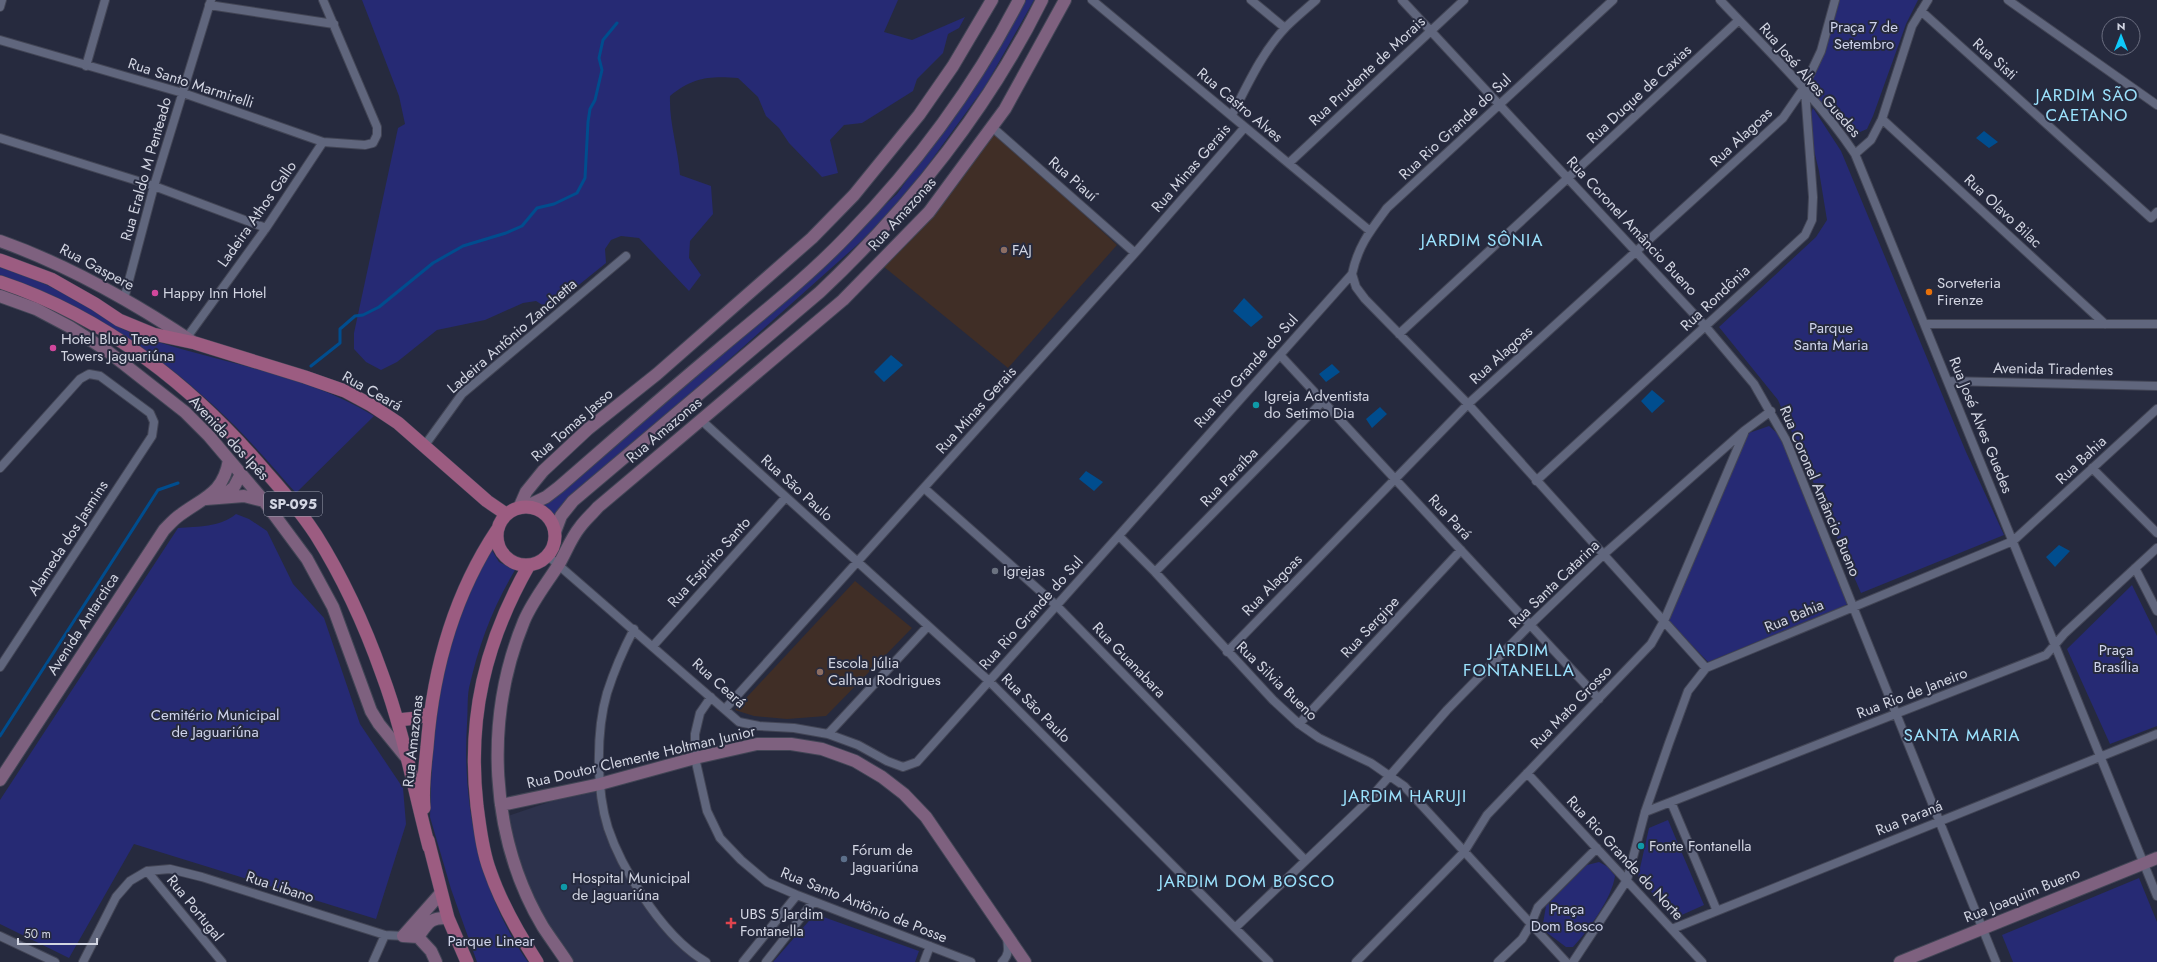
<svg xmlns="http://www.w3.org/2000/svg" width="2157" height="962" font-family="Jost,sans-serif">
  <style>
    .built { fill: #2d324c }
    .education { fill: #402e26 }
    .green { fill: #262a74 }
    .water { fill: #004d8e }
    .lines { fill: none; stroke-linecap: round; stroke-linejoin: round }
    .stream { stroke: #004d8e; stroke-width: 3 }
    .street-casing { stroke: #424555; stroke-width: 10 }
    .secondary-casing { stroke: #424555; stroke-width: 14 }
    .primary-casing { stroke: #424555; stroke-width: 14 }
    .street { stroke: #60667d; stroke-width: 8 }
    .secondary { stroke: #7e617f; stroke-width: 12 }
    .primary { stroke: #9c5c81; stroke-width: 13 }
    .education-dot { fill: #8d6e63; stroke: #262a3e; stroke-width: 1.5 }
    .food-dot { fill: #e8710a; stroke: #262a3e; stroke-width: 1.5 }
    .hotel-dot { fill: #d1479c; stroke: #262a3e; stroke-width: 1.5 }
    .culture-dot { fill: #0f9aa8; stroke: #262a3e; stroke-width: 1.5 }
    .worship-dot { fill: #6b7280; stroke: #262a3e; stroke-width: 1.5 }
    .service-dot { fill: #5c6f8a; stroke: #262a3e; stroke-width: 1.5 }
    .health-dot { fill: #e0444e; stroke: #262a3e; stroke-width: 1.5 }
    .labels { text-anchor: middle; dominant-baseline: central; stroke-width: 4; stroke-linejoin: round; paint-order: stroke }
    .shield { fill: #262a3e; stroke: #9ea2b1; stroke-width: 1 }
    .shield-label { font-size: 14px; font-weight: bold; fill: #d2d5e2 }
    .park-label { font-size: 15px; fill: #cfd4eb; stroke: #262a3e }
    .street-label { font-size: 15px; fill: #d2d5e2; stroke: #262a3e }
    .poi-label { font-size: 15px; fill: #d2d5e2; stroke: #262a3e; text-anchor: start }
    .quarter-label { font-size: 17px; letter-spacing: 1px; fill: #9be2fd; stroke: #262a3e }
  </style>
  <rect width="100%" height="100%" fill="#262a3e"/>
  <!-- built -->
  <path class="built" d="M599,785L606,827L657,921L702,962H568L526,888L508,816Z"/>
  <!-- education -->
  <path class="education" d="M992,129L1117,245L1008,368L883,266Z
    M855,581L912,628L826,716L787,719L754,716L735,710Z"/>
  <!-- green -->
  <path class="green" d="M362,0H898L884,32L912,40L965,17L959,28L948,34L943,53L917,79L913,91L862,123L844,125L830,140L838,173L822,177L789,143L779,128L766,116L758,97L738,78C710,76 693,77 670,96C669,123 678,148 680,175L711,186L713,214L690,241L689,258L701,275L689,291L639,238L621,236L611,240L605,249L606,263L549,309L536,301L523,303L485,320L437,330L397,362L381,370L366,362L354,349V333L398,128L405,124L399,96Z
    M1021,0H1034L986,85L901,202L857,245L554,516L537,505L736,341L897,194L975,84Z
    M1838,0H1918L1906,24L1873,116L1867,129L1853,135L1806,89Z
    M1813,108L1841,151L1966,452L2004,535L1861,593L1778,400L1719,327L1816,237L1827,220L1819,171L1807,122Z
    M0,266C32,278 62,290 90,308C106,318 119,329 137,335C216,363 302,372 374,416L296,493C276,471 256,447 235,426C169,360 89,305 0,275Z
    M1769,426L1786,441L1848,604L1708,662L1667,619L1746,434Z
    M236,514L249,519L267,531L293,584L324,618L360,724L403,788L406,824L376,919L134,844L69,958L0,924V800L178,528C198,526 219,528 236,514Z
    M490,547L499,562L515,570C492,609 479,644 469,688C467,699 468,712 467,724C462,806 480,894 528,962H477L451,889L430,817L431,784L434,728L445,663L460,609Z
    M2132,585L2157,636V726L2110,744L2067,649Z
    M1668,820L1704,905L1675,918L1638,877L1649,828Z
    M1599,862L1608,867L1615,876C1612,898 1588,931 1573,947H1566L1542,929L1546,906L1587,865Z
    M2139,878L2157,922V962H2013L2002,935Z
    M815,914L919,951L915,962H773Z"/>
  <!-- water -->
  <path class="water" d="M1984,131L1998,142L1989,148L1976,138Z
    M1244,298L1263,317L1251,327L1233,311Z
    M891,355L903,365L884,382L874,372Z
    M1332,364L1340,372L1326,382L1319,374Z
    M1652,390L1665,401L1652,413L1641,401Z
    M1380,407L1387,414L1372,428L1366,419Z
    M1086,471L1103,482L1094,491L1079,479Z
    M2059,545L2070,551L2055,567L2046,557Z"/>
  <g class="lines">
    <!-- stream -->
    <path class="stream" d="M311,366L340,343V329L355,316L363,315L379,307L433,263L463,246L506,233L522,226L537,208L554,204L577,193L585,178L588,122L590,109L595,100L602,70L599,58L603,40L617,23
      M0,736L158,490L178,483"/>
    <!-- street casing -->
    <g class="street-casing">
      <path id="street" d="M1092,0L1370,231
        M1251,0L1285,28
        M1402,0L1706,327L1754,384L1786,440L1996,962
        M1720,0C1767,50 1817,97 1855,154L2157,896
        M2008,0L2157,105
        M209,5L334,24
        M0,7L2,0
        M1921,11L2151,218L2157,212
        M0,40L183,93L323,142L365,145L373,143L377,135V127L323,0
        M86,66L105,0
        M1232,115C1247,86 1262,52 1286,27C1295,18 1306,9 1316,0
        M1882,119L2105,324
        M992,127L1135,253
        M0,138L154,186L266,228
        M1855,154L1871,140L1882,119L1912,26L1928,0
        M1289,163L1464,0
        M1352,274L1356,287L1365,299L1468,404L1706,668
        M124,299L154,186L211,0
        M1925,324H2157
        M1399,334L1739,20
        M185,340L266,228L323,142
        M1280,355L1599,699
        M1948,381L2157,386
        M701,420L989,681L1269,962
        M425,445L462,394L626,256
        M0,468L80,379L89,374L100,376L150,413L154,422L152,436L0,667
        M2092,468L2157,533
        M1536,481L1805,235L1812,220L1813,197L1805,90
        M924,488L1057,606L1305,860
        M1119,536L1155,572L1273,700L1299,724L1319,738L1371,763L1404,786L1566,962
        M548,556L739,722L759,726L794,728L828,734L858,745L887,761L903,767L917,762L1352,274C1358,246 1370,231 1387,208L1613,0
        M2135,568L2157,611
        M1155,572L1323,401
        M634,629C623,650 614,671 607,693C596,731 596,790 608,828C616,852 628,874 642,895C659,921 679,946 706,962
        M653,646L786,497
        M1227,652L1468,404L1783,118L1803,89L1821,51L1835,0
        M711,697L700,713L695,734V758L707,811L720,838L741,860L767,882L797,895L971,962
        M725,709L1135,253L1245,127
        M1299,724L1461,550
        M828,734L928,626
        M1527,773L1702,962
        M1671,802L1717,911
        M1645,812L2046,655L2065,633L2157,548
        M147,871L222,962
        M1235,928L1366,803L1447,710L1530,625L1603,555L1744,431L1771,411
        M1672,929L2157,734
        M0,936L55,962
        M83,962L116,897L130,881L147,871L170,869L202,877L385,935L403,936
        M373,962L385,935
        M743,962L797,895
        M766,962L813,902
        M924,962L930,946
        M1002,962C1010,955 1008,947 1007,938
        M1356,962L1464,852L1487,815L1651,644L1664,621L1744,433
        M1498,962L1522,939L1531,924L1538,907L1597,848
        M1573,962L1627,880L1645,812L1669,743L1688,691L1706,668L2013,541L2157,409"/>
    </g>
    <!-- secondary casing -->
    <g class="secondary-casing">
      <path id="secondary" d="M0,241C68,265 133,302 193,342
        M0,296L36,309L70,327L106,350L185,412L209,436L264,501L307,559L333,607L371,711L379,724L405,756
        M222,497L234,487L241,474
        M206,499L244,496L264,501
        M525,507L546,497L559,487C612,441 664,395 718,350C762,313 808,277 848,235C916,165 974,87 1019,0
        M519,508L526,492L543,471L588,429L657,374L812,238L854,195L919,115L953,66L992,0
        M555,532L561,516L573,501L820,292C910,207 987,111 1042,0
        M0,780L164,530C169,525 174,519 180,515C204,497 223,494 229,460
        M501,805L600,784L695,758L757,744H791L822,749L855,761L882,777L904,794L926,817L1025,962
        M403,936L441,893
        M403,936L418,937L431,951L436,962
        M418,937C428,923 430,917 448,918
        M567,962C559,950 551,939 543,927C489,836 484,718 524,621C533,600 547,583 559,564C566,552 571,538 580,527C585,520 592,514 598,507L843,300L929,212L1005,109L1065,0
        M1900,962L2157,858"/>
    </g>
    <!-- primary casing -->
    <g class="primary-casing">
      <path id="primary" d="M0,260L51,279L95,304L119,320L153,334L195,343L305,377L345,391L371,405L398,423L487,501L506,514
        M0,282C105,317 194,387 265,471C283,491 301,512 316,535C343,578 365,626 382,674C403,730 414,790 429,847
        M497 536a29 29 0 1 1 58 0a29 29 0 1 1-58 0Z
        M529,565C485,642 467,718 477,806C480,827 482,850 490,871C501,903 518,933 537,962
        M397,720L417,718L430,713
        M424,808C422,788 425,767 427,747C433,669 453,596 497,530
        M428,840L448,918L467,962"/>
    </g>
    <!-- street -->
    <use href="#street" class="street"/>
    <!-- secondary -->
    <use href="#secondary" class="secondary"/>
    <!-- primary -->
    <use href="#primary" class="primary"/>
  </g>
  <!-- markers -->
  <g class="education-dot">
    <circle cx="1004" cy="250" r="4"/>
    <circle cx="820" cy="672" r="4"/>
  </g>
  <circle class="food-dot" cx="1929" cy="292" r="4"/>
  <g class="hotel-dot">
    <circle cx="155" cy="293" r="4"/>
    <circle cx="53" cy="348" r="4"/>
  </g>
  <g class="culture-dot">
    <circle cx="1256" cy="405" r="4"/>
    <circle cx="1641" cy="846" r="4"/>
    <circle cx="564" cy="887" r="4"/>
  </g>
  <circle class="worship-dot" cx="995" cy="571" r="4"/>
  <circle class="service-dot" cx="844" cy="859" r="4"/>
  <path class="health-dot" d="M729 917h4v4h4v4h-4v4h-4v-4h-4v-4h4z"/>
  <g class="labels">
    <!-- shield labels -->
    <rect class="shield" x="264" y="492" width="58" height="24" rx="3"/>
    <g class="shield-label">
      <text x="293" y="504">SP-095</text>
    </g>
    <!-- park labels -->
    <g class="park-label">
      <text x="1864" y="27">Praça 7 de<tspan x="1864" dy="17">Setembro</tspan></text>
      <text x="1831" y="328">Parque<tspan x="1831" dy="17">Santa Maria</tspan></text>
      <text x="2116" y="650">Praça<tspan x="2116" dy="17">Brasília</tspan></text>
      <text x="215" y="715">Cemitério Municipal<tspan x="215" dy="17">de Jaguariúna</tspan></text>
      <text x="1567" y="909">Praça<tspan x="1567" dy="17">Dom Bosco</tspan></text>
      <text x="491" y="941">Parque Linear</text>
    </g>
    <!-- street labels -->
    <g class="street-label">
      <text transform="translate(1995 59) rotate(42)">Rua Sisti</text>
      <text transform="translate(1367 71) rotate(-43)">Rua Prudente de Morais</text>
      <text transform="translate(1810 80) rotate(49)">Rua José Alves Guedes</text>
      <text transform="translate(191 83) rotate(18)">Rua Santo Marmirelli</text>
      <text transform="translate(1639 94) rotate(-43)">Rua Duque de Caxias</text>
      <text transform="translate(1240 105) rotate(40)">Rua Castro Alves</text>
      <text transform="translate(1455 127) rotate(-43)">Rua Rio Grande do Sul</text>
      <text transform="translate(1741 137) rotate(-43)">Rua Alagoas</text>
      <text transform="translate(1191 168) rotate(-49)">Rua Minas Gerais</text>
      <text transform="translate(146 169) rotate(-74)">Rua Eraldo M Penteado</text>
      <text transform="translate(1073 179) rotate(41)">Rua Piauí</text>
      <text transform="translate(2003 211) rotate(43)">Rua Olavo Bilac</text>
      <text transform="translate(257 214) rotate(-55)">Ladeira Athos Gallo</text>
      <text transform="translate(902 214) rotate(-48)">Rua Amazonas</text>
      <text transform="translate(1632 226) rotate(47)">Rua Coronel Amâncio Bueno</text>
      <text transform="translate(97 267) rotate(28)">Rua Gaspere</text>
      <text transform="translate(1715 298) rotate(-43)">Rua Rondônia</text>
      <text transform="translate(512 336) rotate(-41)">Ladeira Antônio Zanchetta</text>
      <text transform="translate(1501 355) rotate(-42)">Rua Alagoas</text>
      <text transform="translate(2053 369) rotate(1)">Avenida Tiradentes</text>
      <text transform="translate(1246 371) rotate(-48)">Rua Rio Grande do Sul</text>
      <text transform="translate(372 391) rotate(29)">Rua Ceará</text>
      <text transform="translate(976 410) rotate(-48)">Rua Minas Gerais</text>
      <text transform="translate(572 425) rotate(-41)">Rua Tomas Jasso</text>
      <text transform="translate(1981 425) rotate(68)">Rua José Alves Guedes</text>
      <text transform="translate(664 430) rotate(-40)">Rua Amazonas</text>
      <text transform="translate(229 438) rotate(47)">Avenida dos Ipês</text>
      <text transform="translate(2081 460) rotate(-43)">Rua Bahia</text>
      <text transform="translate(1229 477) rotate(-46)">Rua Paraíba</text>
      <text transform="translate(797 488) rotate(42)">Rua São Paulo</text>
      <text transform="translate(1820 491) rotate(67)">Rua Coronel Amâncio Bueno</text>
      <text transform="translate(1450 517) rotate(47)">Rua Pará</text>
      <text transform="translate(68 538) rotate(-57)">Alameda dos Jasmins</text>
      <text transform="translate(709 562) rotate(-48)">Rua Espírito Santo</text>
      <text transform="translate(1554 584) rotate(-44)">Rua Santa Catarina</text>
      <text transform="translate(1272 585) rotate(-46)">Rua Alagoas</text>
      <text transform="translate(1031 613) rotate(-48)">Rua Rio Grande do Sul</text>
      <text transform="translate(1794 616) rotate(-23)">Rua Bahia</text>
      <text transform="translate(83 624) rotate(-57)">Avenida Antarctica</text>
      <text transform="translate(1370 627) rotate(-47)">Rua Sergipe</text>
      <text transform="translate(1129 660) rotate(46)">Rua Guanabara</text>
      <text transform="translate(1277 681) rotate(44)">Rua Silvia Bueno</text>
      <text transform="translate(719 683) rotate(42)">Rua Ceará</text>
      <text transform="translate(1912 693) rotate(-21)">Rua Rio de Janeiro</text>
      <text transform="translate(1571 707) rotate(-46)">Rua Mato Grosso</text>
      <text transform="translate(1036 708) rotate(45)">Rua São Paulo</text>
      <text transform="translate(413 741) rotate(-84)">Rua Amazonas</text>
      <text transform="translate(641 757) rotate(-13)">Rua Doutor Clemente Holtman Junior</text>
      <text transform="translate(1909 818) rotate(-22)">Rua Paraná</text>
      <text transform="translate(1625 858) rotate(47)">Rua Rio Grande do Norte</text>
      <text transform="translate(280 887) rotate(18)">Rua Libano</text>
      <text transform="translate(2022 895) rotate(-22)">Rua Joaquim Bueno</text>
      <text transform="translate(864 905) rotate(22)">Rua Santo Antônio de Posse</text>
      <text transform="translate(195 908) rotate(51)">Rua Portugal</text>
    </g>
    <!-- poi labels -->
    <g class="poi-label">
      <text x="1012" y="250">FAJ</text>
      <text x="1937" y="283">Sorveteria<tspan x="1937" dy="17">Firenze</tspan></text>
      <text x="163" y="293">Happy Inn Hotel</text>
      <text x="61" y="339">Hotel Blue Tree<tspan x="61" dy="17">Towers Jaguariúna</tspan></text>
      <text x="1264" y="396">Igreja Adventista<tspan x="1264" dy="17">do Setimo Dia</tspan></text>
      <text x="1003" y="571">Igrejas</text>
      <text x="828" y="663">Escola Júlia<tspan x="828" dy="17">Calhau Rodrigues</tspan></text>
      <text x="1649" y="846">Fonte Fontanella</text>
      <text x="852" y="850">Fórum de<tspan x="852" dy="17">Jaguariúna</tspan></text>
      <text x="572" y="878">Hospital Municipal<tspan x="572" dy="17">de Jaguariúna</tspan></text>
      <text x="740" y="914">UBS 5 Jardim<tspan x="740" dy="17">Fontanella</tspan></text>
    </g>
    <!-- quarter labels -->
    <g class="quarter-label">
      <text x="2087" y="95">JARDIM SÃO<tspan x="2087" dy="20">CAETANO</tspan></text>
      <text x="1482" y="240">JARDIM SÔNIA</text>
      <text x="1519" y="650">JARDIM<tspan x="1519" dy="20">FONTANELLA</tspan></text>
      <text x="1962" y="735">SANTA MARIA</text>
      <text x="1405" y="796">JARDIM HARUJI</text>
      <text x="1247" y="881">JARDIM DOM BOSCO</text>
    </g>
  </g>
  <!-- north arrow -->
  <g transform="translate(2121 36)"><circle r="19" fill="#262a3e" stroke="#6b6e80"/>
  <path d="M0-3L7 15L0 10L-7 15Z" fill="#0fcafa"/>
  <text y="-6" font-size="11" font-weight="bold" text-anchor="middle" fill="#d2d5e2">N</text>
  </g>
  <!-- scale -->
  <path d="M18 938v6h79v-6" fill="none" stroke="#d2d5e2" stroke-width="2"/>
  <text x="24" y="938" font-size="12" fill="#d2d5e2" stroke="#262a3e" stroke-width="3" paint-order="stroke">50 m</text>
</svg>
